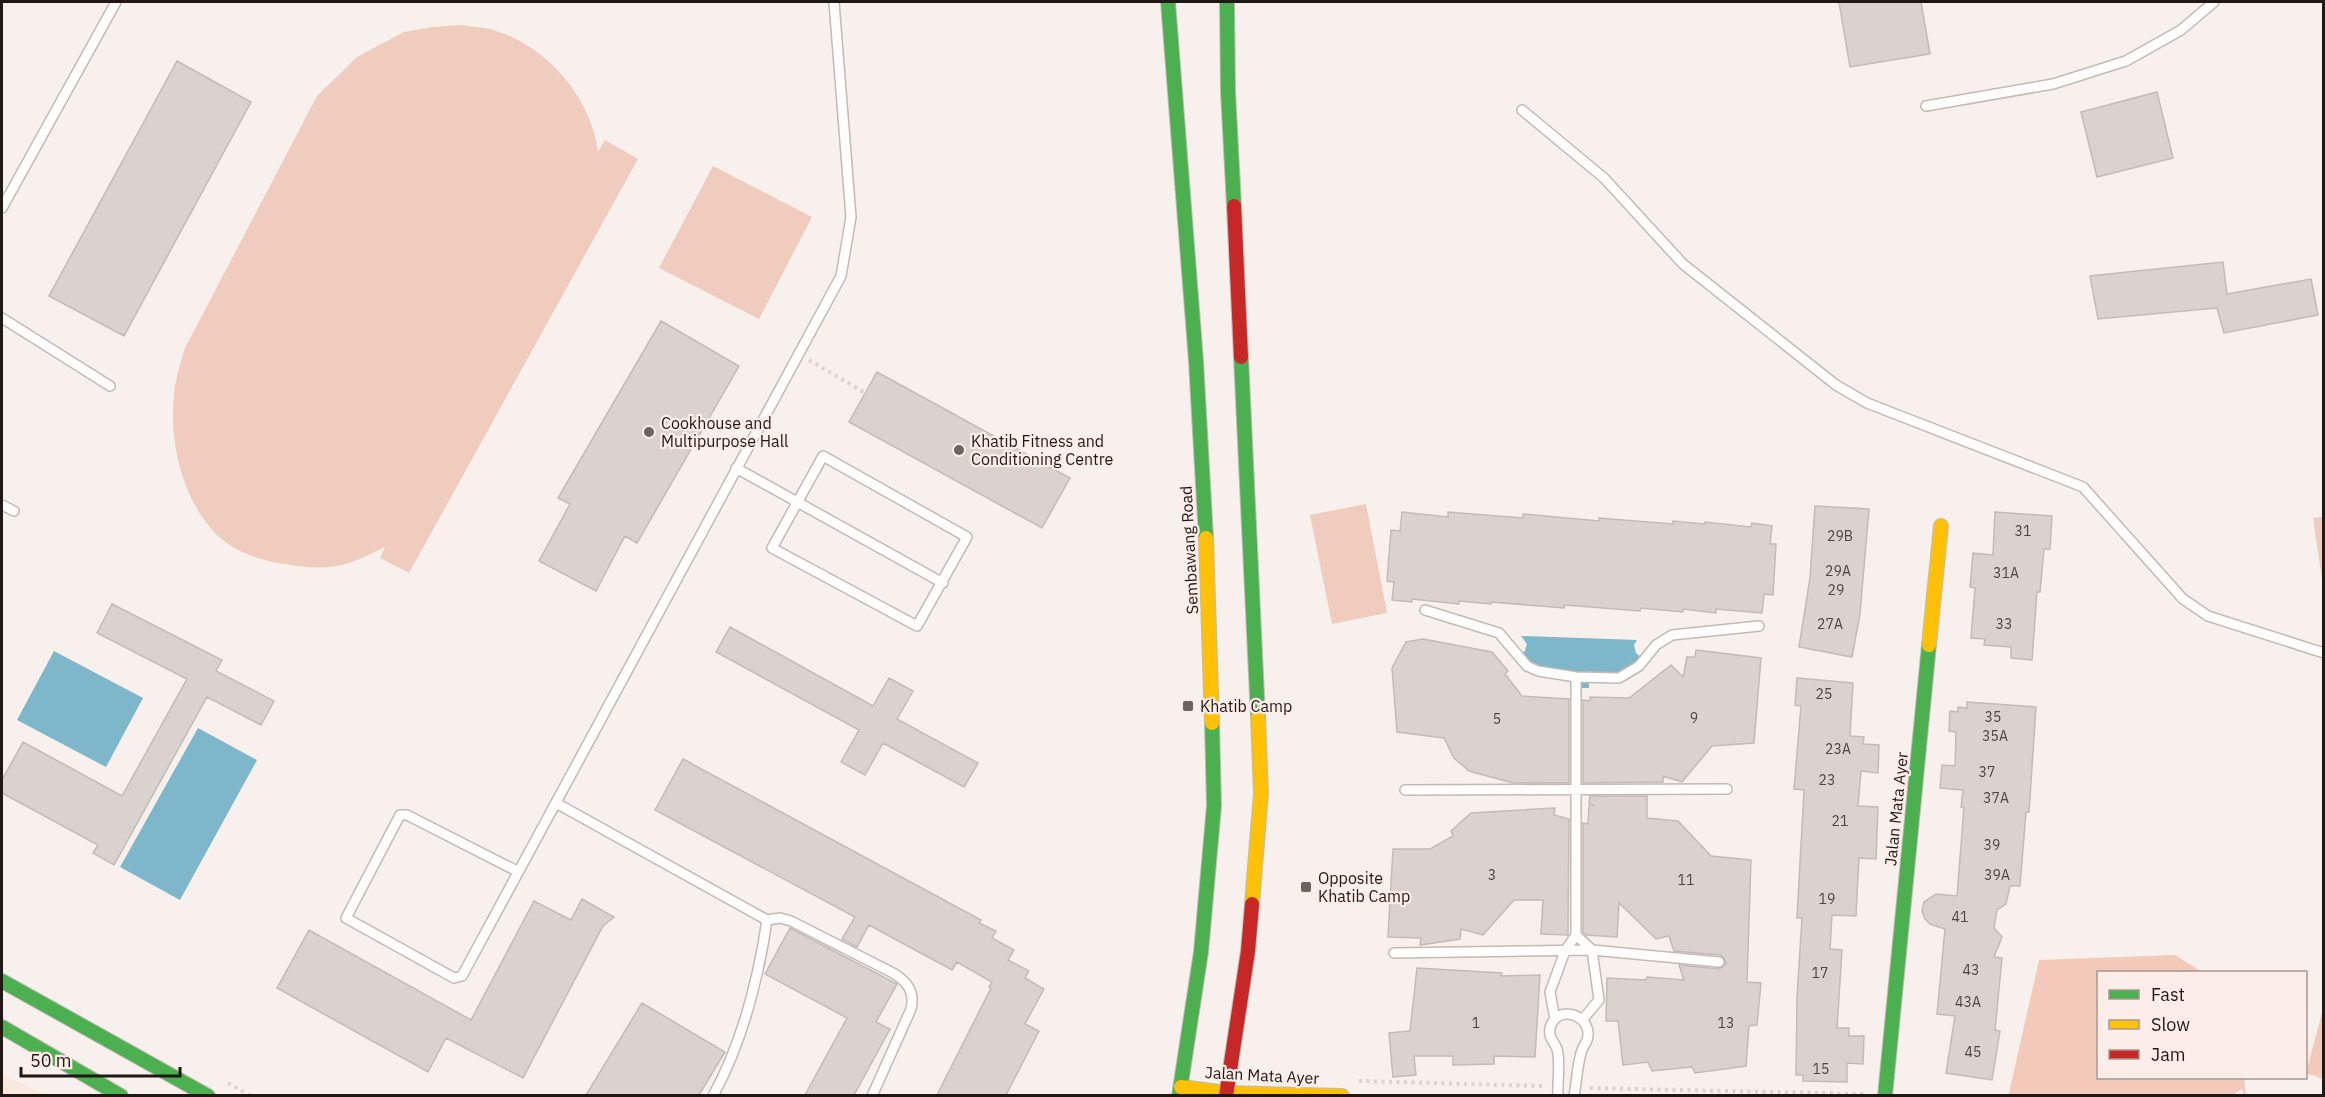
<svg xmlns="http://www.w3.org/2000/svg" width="2325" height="1097" font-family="'IBM Plex Sans',sans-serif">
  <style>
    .built { fill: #fae7e0 }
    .green { fill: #efccbe }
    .forest { fill: #f3c9b9 }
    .water { fill: #7db7c9 }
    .building { fill: #dad2ce; stroke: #c3bbb8; stroke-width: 1.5 }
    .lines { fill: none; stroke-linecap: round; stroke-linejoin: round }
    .lane-casing { stroke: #c2bab7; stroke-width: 12 }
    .fast-casing { stroke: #c2bab7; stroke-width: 16 }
    .slow-casing { stroke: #c2bab7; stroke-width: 16 }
    .jam-casing { stroke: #c2bab7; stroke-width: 16 }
    .path { stroke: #d7d4d4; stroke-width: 4; stroke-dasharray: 3 4.5; stroke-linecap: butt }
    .lane { stroke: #fefdfc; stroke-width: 9 }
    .fast { stroke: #4caf50; stroke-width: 14 }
    .slow { stroke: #ffc107; stroke-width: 14 }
    .jam { stroke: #c62828; stroke-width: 14 }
    .poi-dot { fill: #6c6461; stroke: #fdede8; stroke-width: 2 }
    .labels { text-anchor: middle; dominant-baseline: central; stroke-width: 4.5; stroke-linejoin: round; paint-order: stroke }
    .number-label { font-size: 14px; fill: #4f4643 }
    .poi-label { font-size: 16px; fill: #211815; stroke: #fdede8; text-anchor: start }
    .street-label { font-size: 16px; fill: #211815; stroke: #fdede8 }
  </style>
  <rect width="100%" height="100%" fill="#f8f0ed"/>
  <!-- built -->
  <path class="built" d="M2,1074L45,1095H2Z"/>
  <!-- green -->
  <path class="green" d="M462,25C471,27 481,27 490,29C545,44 591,96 598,152L605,140L638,159L409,573L380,558L385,547C374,552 363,558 352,562C330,570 307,568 285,564C262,561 235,552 218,536C183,502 169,444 174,396C175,380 180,364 185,348L317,96L357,57L404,32L432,27Z
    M713,166L812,217L759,319L659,268Z
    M1366,504L1387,613L1332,624L1310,515Z
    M2323,517H2324L2323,586L2313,518Z"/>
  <!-- forest -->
  <path class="forest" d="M2175,955L2202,972H2098V1078H2244L2246,1095H2244L2242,1089L2231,1096H2011L2009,1093L2039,960Z
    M2323,1009L2324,1010L2323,1079L2306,1073Z"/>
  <!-- water -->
  <path class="water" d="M1521,636L1637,640L1634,645L1636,653L1642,658C1622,678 1616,680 1589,671V688H1570V670L1547,676L1520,654L1525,651L1527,644Z
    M54,651L143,698L106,767L17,720Z
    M198,728L257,760L180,900L120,867Z"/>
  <!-- building -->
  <path class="building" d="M1839,2H1921L1930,54L1850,67Z
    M177,61L251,102L124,336L49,296Z
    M2157,92L2173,158L2097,177L2081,112Z
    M2223,262L2227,294L2311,279L2318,315L2224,333L2217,308L2098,319L2090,276Z
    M661,321L739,366L637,543L625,536L596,591L539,561L570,504L558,498Z
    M877,372L1070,478L1042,528L849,422Z
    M1815,506L1869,509L1860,614L1852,657L1799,647L1810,578Z
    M1402,512L1448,517V512L1523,518V514L1599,521V518L1673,524V521L1705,524V522L1751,527L1752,523L1772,526L1770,544H1776L1773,595L1764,594L1762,613L1716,609V613L1683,609V612L1641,608L1640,611L1565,605L1564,608L1491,602V604L1459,601V604L1412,599V602L1392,600L1394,582L1387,581L1391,530L1400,531Z
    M1995,512L2052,516L2050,549H2044L2040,592H2037L2032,660L2011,658V647L1984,645L1985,639L1971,638L1975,588L1970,587L1973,553L1993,555Z
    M112,604L222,660L216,671L274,701L261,725L207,697L114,865L93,853L98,845L2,793V780L23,742L122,796L187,679L97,633Z
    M730,627L873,706L889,678L913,691L897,719L978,763L964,787L883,743L865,775L841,762L859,730L716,652Z
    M1423,639L1492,652L1508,671L1505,674L1522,696L1569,699V783H1513L1469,771L1454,758L1444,738L1397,732L1392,668L1406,642Z
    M1696,650L1761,658L1754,743L1712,746L1682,782L1663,776V782L1583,783V700L1590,701V697L1629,698L1671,665L1683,677L1687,657H1695Z
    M1797,678L1853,683L1850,736L1864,737L1863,744L1879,745L1878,773L1861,771L1858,806L1878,807L1876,859L1859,858L1856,916L1832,915L1830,949L1842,950L1837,1028H1849V1036H1864L1863,1064L1847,1063V1082L1803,1081V1075H1796L1797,997L1802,918H1797L1804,790L1794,789L1801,706L1795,705Z
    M1967,702L2036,707L2029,812H2026L2020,886H2010L2006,904L1997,910L1994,928L2002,937L1994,957L2002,958L1995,1030L2000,1031L1992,1080L1946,1073L1955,1016L1937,1014L1945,929L1930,924L1925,919L1922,911L1924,902L1936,894L1957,896L1964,807H1961L1963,790L1940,788L1942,765L1955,766L1956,732L1949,731L1950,711L1958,712V707L1967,708Z
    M683,759L981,920L979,923L996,931L992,938L1014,950L1008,960L1029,971L1025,978L1044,989L1025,1024L1039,1031L1006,1095H937L991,988L989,987L992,982L957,962L952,970L869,925L857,947L842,939L855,917L655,810Z
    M1590,796H1647V818L1678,821L1711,856L1751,860L1747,982L1761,983L1757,1025L1749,1026L1746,1066L1695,1073L1692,1067L1652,1071L1648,1062L1623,1065L1618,1021H1606L1607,978L1646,980L1647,977L1684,980L1679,965L1719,969L1724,966L1726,962L1723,957L1720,955L1674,951L1669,936L1656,939L1619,903L1617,937L1586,935L1583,932V823L1588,824L1589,806L1594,805L1589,804Z
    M1555,808L1554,815L1569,819L1568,935L1541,934L1543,900H1514L1483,935L1461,929L1460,939L1420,945L1421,938L1388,937L1393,849H1430L1453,836L1451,831L1471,813Z
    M582,899L614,917L603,926L523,1078L446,1038L428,1072L277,988L309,930L471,1020L534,901L571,920Z
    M790,928L897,984L876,1022L890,1029L854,1095H805L847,1018L765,974Z
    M1417,968L1502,973L1501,976L1540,975L1535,1057L1494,1056V1064L1453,1065V1056H1414L1416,1075L1393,1077L1389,1033L1410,1031Z
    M642,1003L725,1052L699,1095H586Z"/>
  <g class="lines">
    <!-- lane casing -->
    <g class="lane-casing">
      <path id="lane" d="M1926,106L2053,84L2126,61L2181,30L2214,2
        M1522,110L1604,178L1683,264L1836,385L1867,403L2083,487L2183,599L2208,616L2324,653
        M2,208L116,2
        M2,318L110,386
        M823,456L967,537L917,626L772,548Z
        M736,468L943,583
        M2,505L14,511
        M1425,610L1499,633L1527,666L1538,671L1576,677L1619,678L1639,666L1656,645L1672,635L1759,626
        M1405,790L1727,789
        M556,803L767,920L780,918L791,921L895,974C908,983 915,992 911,1009L872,1096
        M517,871L407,815H400L346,918L454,978L462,976L841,276L851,217L834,2
        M1576,935L1592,950L1599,1000L1583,1019
        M1394,953L1592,950L1719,962
        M1555,1019L1550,992L1565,951L1576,935V677
        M713,1096C743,1041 758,981 767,920
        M1558,1096C1557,1081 1561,1063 1557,1049C1554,1041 1548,1038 1550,1028C1556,1005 1587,1013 1588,1033C1589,1041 1584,1044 1582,1050C1577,1064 1577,1081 1574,1096"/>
    </g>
    <!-- fast casing -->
    <g class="fast-casing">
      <path id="fast" d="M1168,2L1196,361L1206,538
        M1227,2L1228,91L1234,206
        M1241,357L1258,717
        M2,981L208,1096
        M2,1027L121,1096
        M1179,1096L1201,952L1214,806L1212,723
        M1885,1096L1929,645"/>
    </g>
    <!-- slow casing -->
    <g class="slow-casing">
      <path id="slow" d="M1206,538L1212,723
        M1929,645L1941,526
        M1252,904L1261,793L1258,717
        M1181,1087L1226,1093L1342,1096"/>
    </g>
    <!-- jam casing -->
    <g class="jam-casing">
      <path id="jam" d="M1234,206L1241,357
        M1226,1096L1248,951L1252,904"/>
    </g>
    <!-- path -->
    <path class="path" d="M809,360L865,393
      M1359,1081L1543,1086
      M228,1083L251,1096
      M1590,1088L1864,1094"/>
    <!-- lane -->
    <use href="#lane" class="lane"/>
    <!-- fast -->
    <use href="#fast" class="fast"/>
    <!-- slow -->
    <use href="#slow" class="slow"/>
    <!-- jam -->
    <use href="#jam" class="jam"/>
  </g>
  <!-- markers -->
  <g class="poi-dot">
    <circle cx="649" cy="432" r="6"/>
    <circle cx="959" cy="450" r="6"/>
    <rect x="1182" y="700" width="12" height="12" rx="3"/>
    <rect x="1300" y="881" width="12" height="12" rx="3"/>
  </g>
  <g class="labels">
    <!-- number labels -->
    <g class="number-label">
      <text x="2023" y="531">31</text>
      <text x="1840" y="536">29B</text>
      <text x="1838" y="571">29A</text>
      <text x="2006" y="573">31A</text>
      <text x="1836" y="590">29</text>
      <text x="1830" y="624">27A</text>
      <text x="2004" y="624">33</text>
      <text x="1824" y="694">25</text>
      <text x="1993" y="717">35</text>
      <text x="1694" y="718">9</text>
      <text x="1497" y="719">5</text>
      <text x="1995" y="736">35A</text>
      <text x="1838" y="749">23A</text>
      <text x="1987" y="772">37</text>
      <text x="1827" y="780">23</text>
      <text x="1996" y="798">37A</text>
      <text x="1840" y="821">21</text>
      <text x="1992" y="845">39</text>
      <text x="1492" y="875">3</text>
      <text x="1997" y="875">39A</text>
      <text x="1686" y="880">11</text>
      <text x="1827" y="899">19</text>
      <text x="1960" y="917">41</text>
      <text x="1971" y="970">43</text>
      <text x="1820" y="973">17</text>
      <text x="1968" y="1002">43A</text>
      <text x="1476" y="1023">1</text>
      <text x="1726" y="1023">13</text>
      <text x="1973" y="1052">45</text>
      <text x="1821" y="1069">15</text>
    </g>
    <!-- poi labels -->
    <g class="poi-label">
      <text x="661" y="423">Cookhouse and<tspan x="661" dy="18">Multipurpose Hall</tspan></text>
      <text x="971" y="441">Khatib Fitness and<tspan x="971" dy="18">Conditioning Centre</tspan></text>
      <text x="1200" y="706">Khatib Camp</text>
      <text x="1318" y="878">Opposite<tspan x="1318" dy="18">Khatib Camp</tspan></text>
    </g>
    <!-- street labels -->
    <g class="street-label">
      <text transform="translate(1189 550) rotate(-93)">Sembawang Road</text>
      <text transform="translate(1896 809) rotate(-84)">Jalan Mata Ayer</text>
      <text transform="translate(1262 1075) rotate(3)">Jalan Mata Ayer</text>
    </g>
  </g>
  <!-- border -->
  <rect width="2325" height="1097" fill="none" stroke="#211815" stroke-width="6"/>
  <!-- legend -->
  <rect x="2097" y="971" width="210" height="108" fill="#fdede8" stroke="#a59894" stroke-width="1.5"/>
  <rect x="2109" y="990" width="30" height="9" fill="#4caf50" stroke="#a59894" stroke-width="1.5"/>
  <text x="2151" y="1001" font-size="18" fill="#211815">Fast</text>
  <rect x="2109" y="1020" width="30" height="9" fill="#ffc107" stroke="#a59894" stroke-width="1.5"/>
  <text x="2151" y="1031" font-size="18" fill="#211815">Slow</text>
  <rect x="2109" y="1050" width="30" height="9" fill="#c62828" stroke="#a59894" stroke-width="1.5"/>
  <text x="2151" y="1061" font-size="18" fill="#211815">Jam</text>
  <!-- scale -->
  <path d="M21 1067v9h159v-9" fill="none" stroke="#211815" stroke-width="3"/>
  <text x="30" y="1067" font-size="18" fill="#211815" stroke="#fdede8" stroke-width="4.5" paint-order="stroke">50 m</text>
</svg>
